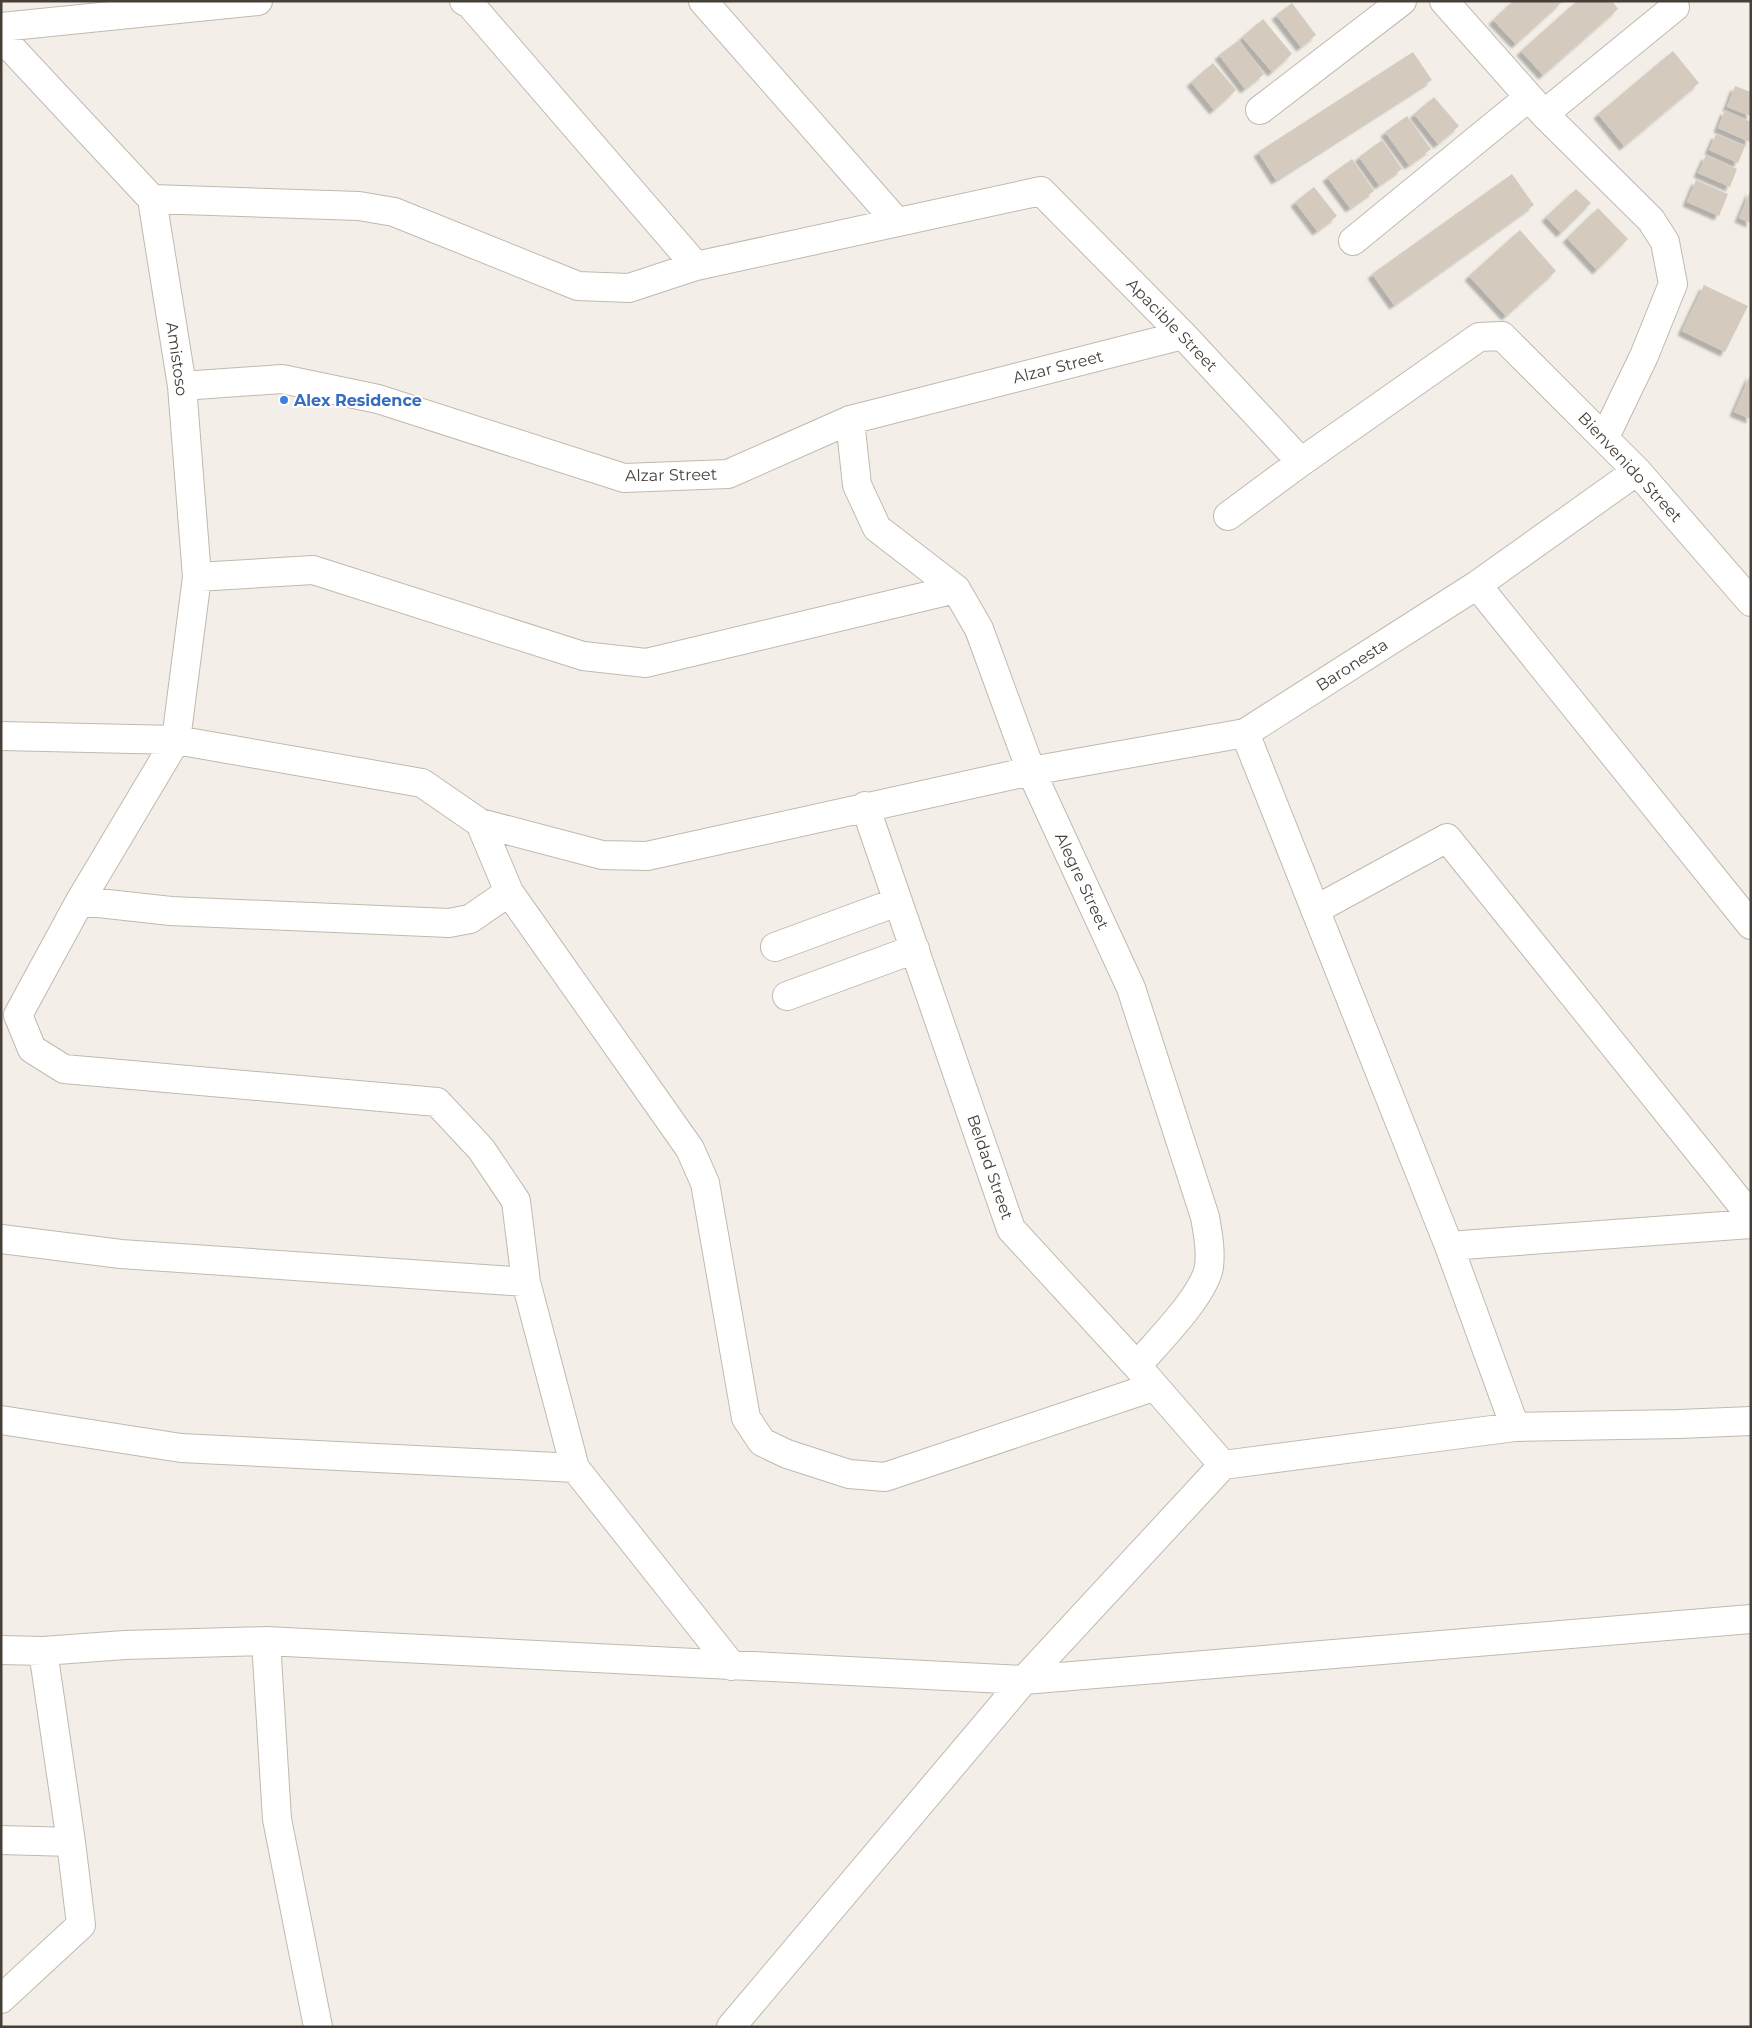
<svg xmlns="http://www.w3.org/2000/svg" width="1752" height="2028" font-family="Montserrat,sans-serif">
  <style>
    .building { fill: #d4cabe; filter: url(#shadow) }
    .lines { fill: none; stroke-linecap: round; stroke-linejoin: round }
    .minor-casing { stroke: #c1b9ae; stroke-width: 30 }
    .minor { stroke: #fff; stroke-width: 28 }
    .shop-dot { fill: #3f7fe0; stroke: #fff; stroke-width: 2 }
    .labels { text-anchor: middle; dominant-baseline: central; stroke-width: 4; stroke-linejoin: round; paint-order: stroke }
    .street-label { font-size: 16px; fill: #463f37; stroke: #fff }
    .shop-label { font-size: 16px; font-weight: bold; fill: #366cbe; stroke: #fff; text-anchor: start }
  </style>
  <defs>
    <filter id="shadow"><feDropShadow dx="-4.5" dy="4.5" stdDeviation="1" flood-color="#0004"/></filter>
  </defs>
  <rect width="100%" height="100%" fill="#f3efe8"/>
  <!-- building -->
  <path class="building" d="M1513,1H1563L1516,44L1493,20Z
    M1577,1H1612L1618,9L1543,75L1521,51Z
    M1292,3L1316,35L1301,47L1276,15Z
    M1263,19L1292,54L1272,72L1242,37Z
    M1239,40L1264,74L1245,89L1219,55Z
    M1673,51L1699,83L1624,146L1598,114Z
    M1413,52L1432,80L1276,180L1258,152Z
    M1213,63L1236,90L1214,110L1191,82Z
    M1735,86L1751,92V116L1727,107Z
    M1434,97L1459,126L1438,144L1414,114Z
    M1725,110L1751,122L1750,142L1718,128Z
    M1407,116L1431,149L1409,165L1385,132Z
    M1716,134L1745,146L1738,163L1709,150Z
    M1382,140L1402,169L1379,185L1359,157Z
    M1706,155L1737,169L1730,187L1698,173Z
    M1352,159L1374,191L1350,208L1327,177Z
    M1512,174L1534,205L1394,305L1372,274Z
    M1696,180L1728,194L1719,216L1687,202Z
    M1314,187L1337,216L1317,231L1295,202Z
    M1576,189L1591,203L1561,233L1546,217Z
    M1751,189V223L1739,218Z
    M1598,208L1628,239L1597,270L1567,238Z
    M1520,230L1556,271L1506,316L1469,276Z
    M1704,285L1748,306L1725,352L1682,331Z
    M1751,373V419L1734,412Z"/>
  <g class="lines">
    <!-- minor casing -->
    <g class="minor-casing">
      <path id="minor" d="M464,1L470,4L696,266
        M703,1L896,221
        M1444,1L1544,114L1651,220L1665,242L1673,284L1644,356L1605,437
        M1,27L258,1
        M1,37L152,199L182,386L197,577L176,740L80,901L18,1015L32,1049L64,1069L437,1102L481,1149L516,1201L526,1282L575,1468L732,1666
        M1260,110L1402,1
        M1544,114L1675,7
        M152,199L359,206L394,212L578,286L629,288L696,266L1041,191L1183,335L1301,462
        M1353,241L1529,97
        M182,386L282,379L378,399L624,478L728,474L850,420L1183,335
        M850,420L857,485L877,528L956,589L979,629L1031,771L1131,988L1205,1217C1208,1234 1211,1250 1209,1267C1204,1296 1157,1342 1137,1366
        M1228,516L1301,462L1479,337L1502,336L1637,471L1751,602
        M197,577L313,570L583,656L646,663L956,589
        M1477,585L1751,925
        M1245,733L1449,1246L1515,1427
        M1,736L176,740L422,783L480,823L602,855L647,856L1031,771L1245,733L1477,585L1637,471
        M865,806L1011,1229L1137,1366L1223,1465
        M480,823L509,892L690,1149L705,1183L746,1418L762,1442L787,1454L849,1474L885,1477L1153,1387
        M80,901L171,911L449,923L470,919L509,892
        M1315,910L1447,838L1751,1216
        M775,947L897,902
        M787,996L915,949
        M1,1239L121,1254L526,1282
        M1449,1246L1751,1224
        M1,1420L181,1448L575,1468
        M266,1641L277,1819L318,2027
        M1,1650L43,1651L125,1645L266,1641L1024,1680L1751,1619
        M1,1840L71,1842
        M1,1999L81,1925L71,1842L43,1651
        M731,2027L1024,1680L1223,1465L1515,1427L1679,1424L1751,1421"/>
    </g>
    <!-- minor -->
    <use href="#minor" class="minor"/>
  </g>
  <!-- markers -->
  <circle class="shop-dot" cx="284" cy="400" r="5"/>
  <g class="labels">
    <!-- street labels -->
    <g class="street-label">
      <text transform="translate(1172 325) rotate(46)">Apacible Street</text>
      <text transform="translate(177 359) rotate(82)">Amistoso</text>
      <text transform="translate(1058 367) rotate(-14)">Alzar Street</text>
      <text transform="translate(1630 467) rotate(47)">Bienvenido Street</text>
      <text transform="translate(671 475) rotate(-1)">Alzar Street</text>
      <text transform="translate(1352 665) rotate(-33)">Baronesta</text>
      <text transform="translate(1082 881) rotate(65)">Alegre Street</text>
      <text transform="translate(990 1167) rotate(71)">Beldad Street</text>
    </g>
    <!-- shop labels -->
    <g class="shop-label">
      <text x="294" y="400">Alex Residence</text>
    </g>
  </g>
  <!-- border -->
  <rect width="1752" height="2028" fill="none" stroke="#463f37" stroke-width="5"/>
</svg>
